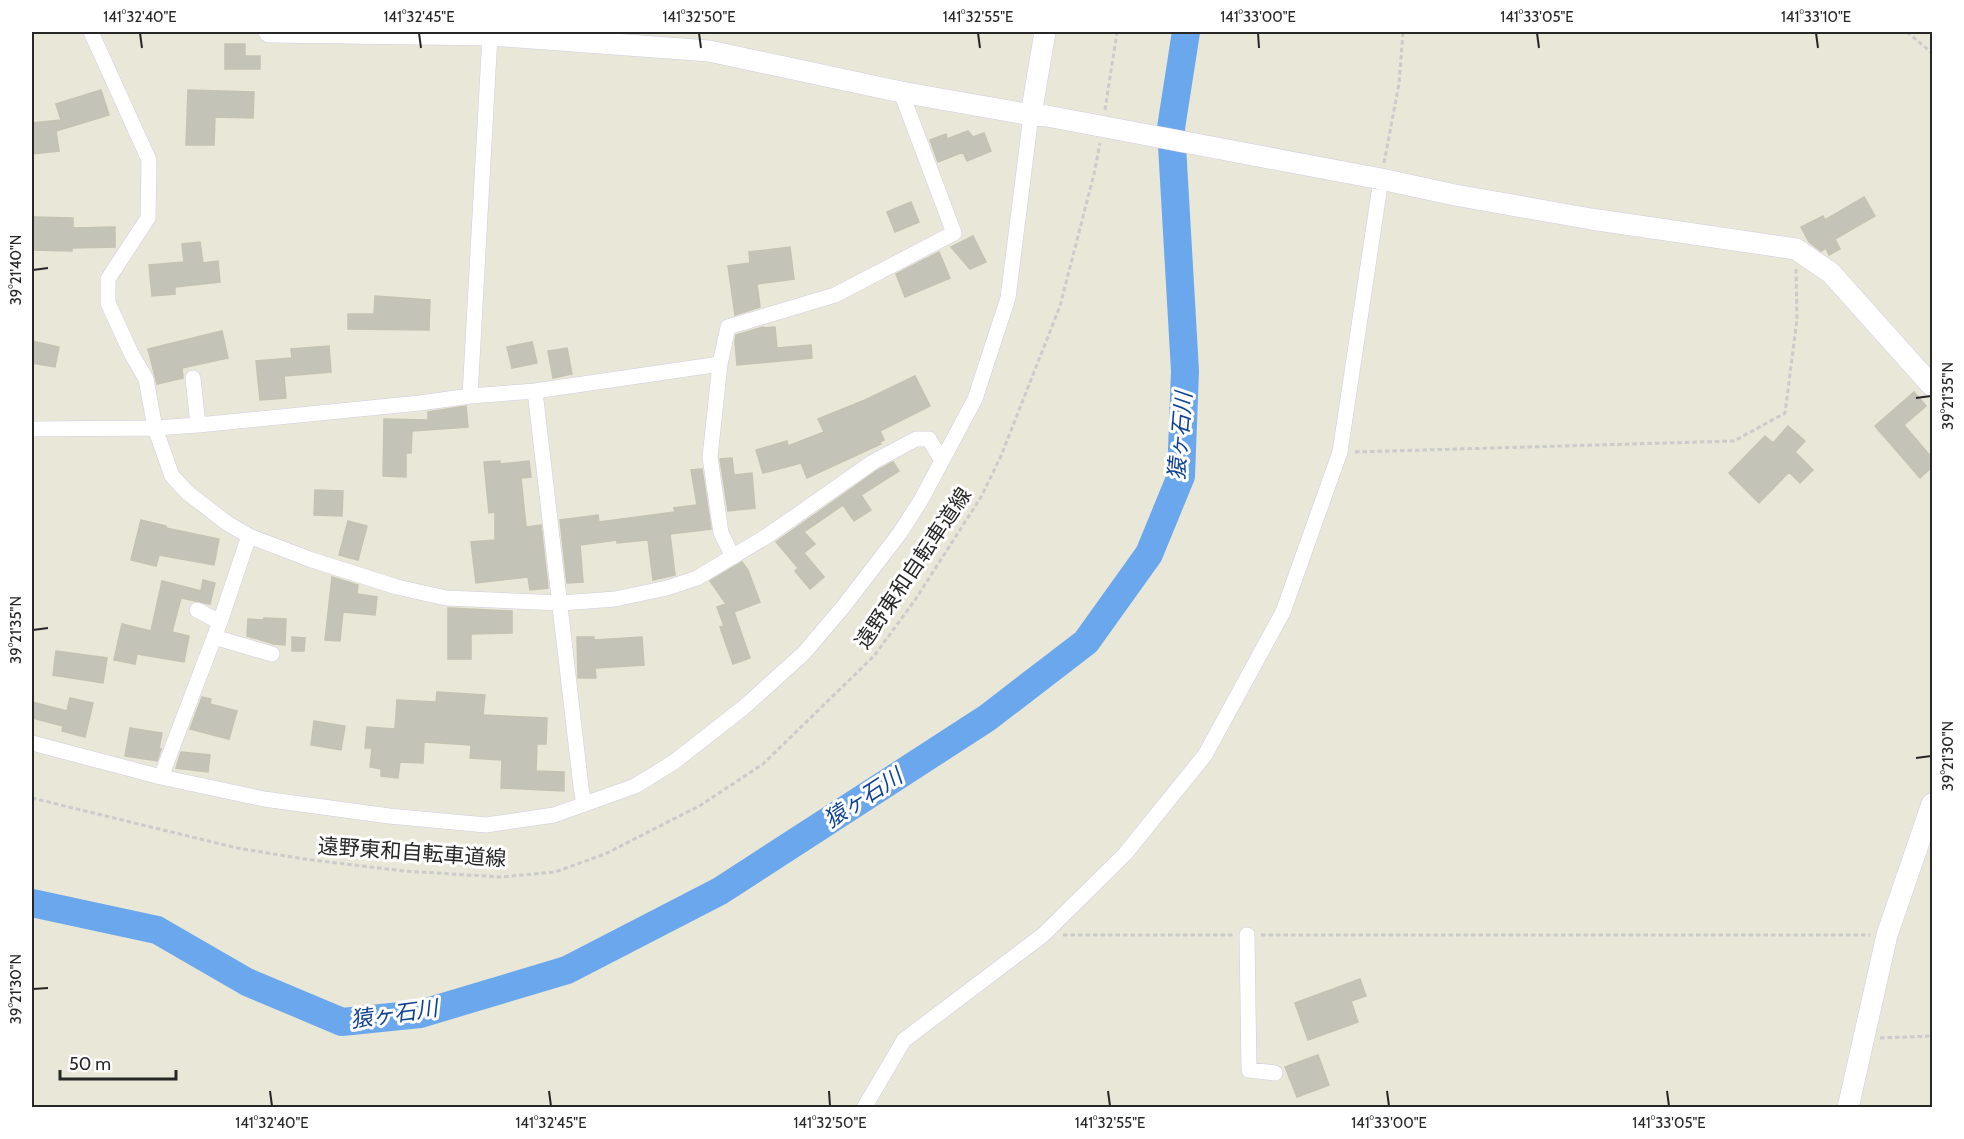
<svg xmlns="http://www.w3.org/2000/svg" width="1964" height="1139" font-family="Cabin,'Noto Sans JP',sans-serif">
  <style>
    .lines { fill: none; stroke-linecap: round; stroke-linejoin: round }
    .river { stroke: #6ba7ec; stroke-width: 28 }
    .building { fill: #c4c3b8; stroke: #c4c3b2; stroke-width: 1.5 }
    .street-casing { stroke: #cfcde0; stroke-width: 16 }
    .secondary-casing { stroke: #cfcde0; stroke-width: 22 }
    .path { stroke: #cbcbcb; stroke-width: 3; stroke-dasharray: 4.5 3; stroke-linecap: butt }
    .street { stroke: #fff; stroke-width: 15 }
    .secondary { stroke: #fff; stroke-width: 21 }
    .secondary-bridge-casing { stroke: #cfcde0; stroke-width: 22; stroke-linecap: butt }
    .secondary-bridge { stroke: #fff; stroke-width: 21 }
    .ticks { fill: none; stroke: #272727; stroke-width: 2 }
    .labels { text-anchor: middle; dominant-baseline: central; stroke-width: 6; stroke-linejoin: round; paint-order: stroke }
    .street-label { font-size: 21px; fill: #272727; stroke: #fff }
    .water-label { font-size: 22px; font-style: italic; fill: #0f4292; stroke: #fff }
    .neatline { fill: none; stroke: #272727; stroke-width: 2 }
    .ticks-label { font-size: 15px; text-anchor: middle; fill: #272727 }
  </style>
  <rect width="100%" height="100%" fill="#e9e7d8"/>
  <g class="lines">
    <!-- river -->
    <path class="river" d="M32,903L157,930L247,982L342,1022L420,1014L567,970L720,891L987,718L1086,642L1149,554L1181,476L1185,371L1171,128L1186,32"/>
  </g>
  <!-- building -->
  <path class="building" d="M225,44H245V56H260V69H225Z
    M101,90L109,115L56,131L59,151L32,154V123L61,120L56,104Z
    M188,90L254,92L253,118L215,117L214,145H186Z
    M968,131L973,137L984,133L991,151L967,161L963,152L938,162L930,140L946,134L947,139Z
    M1864,197L1875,216L1835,239L1840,249L1829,255L1826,248L1821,251L1809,242L1801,227L1823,216L1825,220Z
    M911,202L919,222L895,232L887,212Z
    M32,217L73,218V228L115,227V247L72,248V251L32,250Z
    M973,236L986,262L970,269L951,247Z
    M200,242L203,263L218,261L220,282L175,287V294L152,296L149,265L184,262L182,244Z
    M790,247L794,279L757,284L760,307L735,315L728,266L750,263L749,252Z
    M939,252L950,278L905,297L896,274Z
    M375,296L430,300L429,330L348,329V314H374Z
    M763,327V328L775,327L777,348L811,345L812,358L737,365L735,342L736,335Z
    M222,331L228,358L182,368L183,378L157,384L148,349Z
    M32,341L59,347L55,367L32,363Z
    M532,342L537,363L512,368L507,347Z
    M329,346L331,372L284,376L286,398L260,400L256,361L292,358L291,349Z
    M567,348L572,374L553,378L548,351Z
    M915,376L930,406L880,431L884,440L880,442L881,444L807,478L801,463L763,473L756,450L787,441L788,446L824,432L818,419L865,400Z
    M1914,392L1926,406L1904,425L1932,458V467L1920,478L1875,426Z
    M466,406L468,427L412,431L411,453H406V477L383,476L384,419L428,420V412Z
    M1788,426L1805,441L1795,452L1813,470L1800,483L1789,472L1759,503L1729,473L1765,436L1773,443Z
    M732,458L734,475L752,473L755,508L728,511L720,459Z
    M500,461V464L529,461L531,477L521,478L526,527L541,525L548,588L530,590L528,577L476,583L471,542L495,540V512L489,513L484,462Z
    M893,462L899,471L861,495L871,510L854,521L843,505L804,532L815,544L804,553L824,577L810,589L795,571L798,568L776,542L878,470Z
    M702,469L711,529L670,534L675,575L653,580L648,540L617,543V540L580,545L583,582L567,583L560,520L598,515L599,522L675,512L674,508L697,505L691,470Z
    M315,490L343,491L342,516L314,515Z
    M141,520L166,526V528L219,539L214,565L159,555L156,566L131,560Z
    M348,521L367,526L358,560L339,555Z
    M742,562L748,570L760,602L734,612L750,658L733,664L720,627L724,626L717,607L726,604L710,581Z
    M332,577L358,585L357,594L377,597L375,615L343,612L340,641L325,640Z
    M203,580L215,583L210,604L181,598L172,632L189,636L184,662L137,654L135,664L114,660L122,624L151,631L162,581L201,591Z
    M448,608L512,611V633L471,634V659H448Z
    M264,618L286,619L285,645L274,644L247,636L248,619L263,620Z
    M292,637L305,638L304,651H292Z
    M577,637H594V640L642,637L644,665L595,668L596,678H578Z
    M56,651L107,658L103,683L53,675Z
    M437,692L485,695L483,715L547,718L546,744H537L536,771L564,772V791L501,788L502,760L470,758L471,745L424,742L423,763L400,762L398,778L381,776V769L370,767L372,748H365L367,727L395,729L397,700L436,702Z
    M202,697L211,699L210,704L237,711L229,739L190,729Z
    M70,698L93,703L85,737L62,731L63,726L32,718V702L67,711Z
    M314,721L345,726L341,750L311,745Z
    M130,728L162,733L159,749H161L157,761L125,756Z
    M181,752L210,755L208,772L176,768Z
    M1360,979L1366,996L1351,1001L1358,1022L1308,1040L1295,1003Z
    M1318,1055L1329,1085L1297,1097L1285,1067Z"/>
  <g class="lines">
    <!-- street casing -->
    <g class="street-casing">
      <path id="street" d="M91,32L149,160L148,218L108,279V303L131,353L146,379L155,428L172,476L188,493L227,523L249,536L312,560L397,587L446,598L561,603L615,599L667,588L697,578L767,536L873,462L916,439H929L942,461
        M720,364L710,457L721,533L733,557
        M193,378L198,425
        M535,391L581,787L584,804
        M470,396L490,35
        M32,429L155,428L198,425L420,403L470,396L535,391L720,364L728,327L835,295L954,233L901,92
        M197,610L220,622
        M214,637L272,654
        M32,743L161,777L264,799L389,816L486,825L554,815L635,786L674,762L743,708L804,653L843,607L900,533L921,500L975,399L1008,298L1031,115
        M161,777L220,622L249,536
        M1247,935L1249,1070L1275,1073
        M864,1108L904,1040L1043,935L1125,854L1205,755L1283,612L1340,452L1381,179"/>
    </g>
    <!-- secondary casing -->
    <g class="secondary-casing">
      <path id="secondary" d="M269,32L490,35L709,51L901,92L1031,115L1047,116
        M1031,115L1045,32
        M1381,179L1455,195L1591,219L1796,249L1831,273L1932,386
        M1848,1108L1887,935L1932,804"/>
    </g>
    <!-- path -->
    <path class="path" d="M1907,32L1932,53
      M1105,110L1117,32
      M1384,163L1399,84L1403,32
      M1355,452L1734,441L1785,413L1797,319L1796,269
      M32,798L237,848L304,859L404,871L501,877L555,872L605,854L701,805L763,764L874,656L915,600L981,497L1001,456L1060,306L1094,174L1100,143
      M1063,935H1234
      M1261,935H1870
      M1880,1038L1932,1036"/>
    <!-- street -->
    <use href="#street" class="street"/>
    <!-- secondary -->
    <use href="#secondary" class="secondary"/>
    <!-- secondary-bridge casing -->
    <g class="secondary-bridge-casing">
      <path id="secondary-bridge" d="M1047,116L1381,179"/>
    </g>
    <!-- secondary-bridge -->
    <use href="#secondary-bridge" class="secondary-bridge"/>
  </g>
  <!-- ticks -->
  <path class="ticks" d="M140,33L142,48M419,33L421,48M699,33L701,48M978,33L980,48M1258,33L1259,48M1537,33L1539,48M1816,33L1818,48M33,270L48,268M1916,398L1931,396M33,630L48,628M1916,758L1931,756M33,989L48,988M270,1091L272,1106M549,1091L551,1106M829,1091L830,1106M1108,1091L1110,1106M1387,1091L1389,1106M1667,1091L1669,1106"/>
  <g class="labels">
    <!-- street labels -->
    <g class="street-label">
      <text transform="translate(913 568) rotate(-56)">遠野東和自転車道線</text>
      <text transform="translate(412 852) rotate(4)">遠野東和自転車道線</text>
    </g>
    <!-- water labels -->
    <g class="water-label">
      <text transform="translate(1180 436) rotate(-85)">猿ヶ石川</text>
      <text transform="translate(863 798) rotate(-33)">猿ヶ石川</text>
      <text transform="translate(394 1014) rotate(-8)">猿ヶ石川</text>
    </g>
  </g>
  <!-- border -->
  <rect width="1964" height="1139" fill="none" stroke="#ffffff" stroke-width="66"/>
  <!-- scale -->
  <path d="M60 1070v9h116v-9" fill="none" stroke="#272727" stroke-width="3"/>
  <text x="69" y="1070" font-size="18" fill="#272727" stroke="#ffffff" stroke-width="4.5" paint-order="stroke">50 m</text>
  <rect x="33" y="33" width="1898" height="1073" class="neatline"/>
  <g class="ticks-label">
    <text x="140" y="22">141°32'40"E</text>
    <text x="419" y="22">141°32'45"E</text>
    <text x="699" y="22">141°32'50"E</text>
    <text x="978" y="22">141°32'55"E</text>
    <text x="1258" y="22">141°33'00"E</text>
    <text x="1537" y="22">141°33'05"E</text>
    <text x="1816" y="22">141°33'10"E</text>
    <text transform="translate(16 270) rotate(-90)" y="5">39°21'40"N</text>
    <text transform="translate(1948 396) rotate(-90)" y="5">39°21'35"N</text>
    <text transform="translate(16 630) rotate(-90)" y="5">39°21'35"N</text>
    <text transform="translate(1948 756) rotate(-90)" y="5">39°21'30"N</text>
    <text transform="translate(16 989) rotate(-90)" y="5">39°21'30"N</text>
    <text x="272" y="1128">141°32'40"E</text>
    <text x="551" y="1128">141°32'45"E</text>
    <text x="830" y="1128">141°32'50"E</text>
    <text x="1110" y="1128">141°32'55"E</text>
    <text x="1389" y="1128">141°33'00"E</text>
    <text x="1669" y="1128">141°33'05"E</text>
  </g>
</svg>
